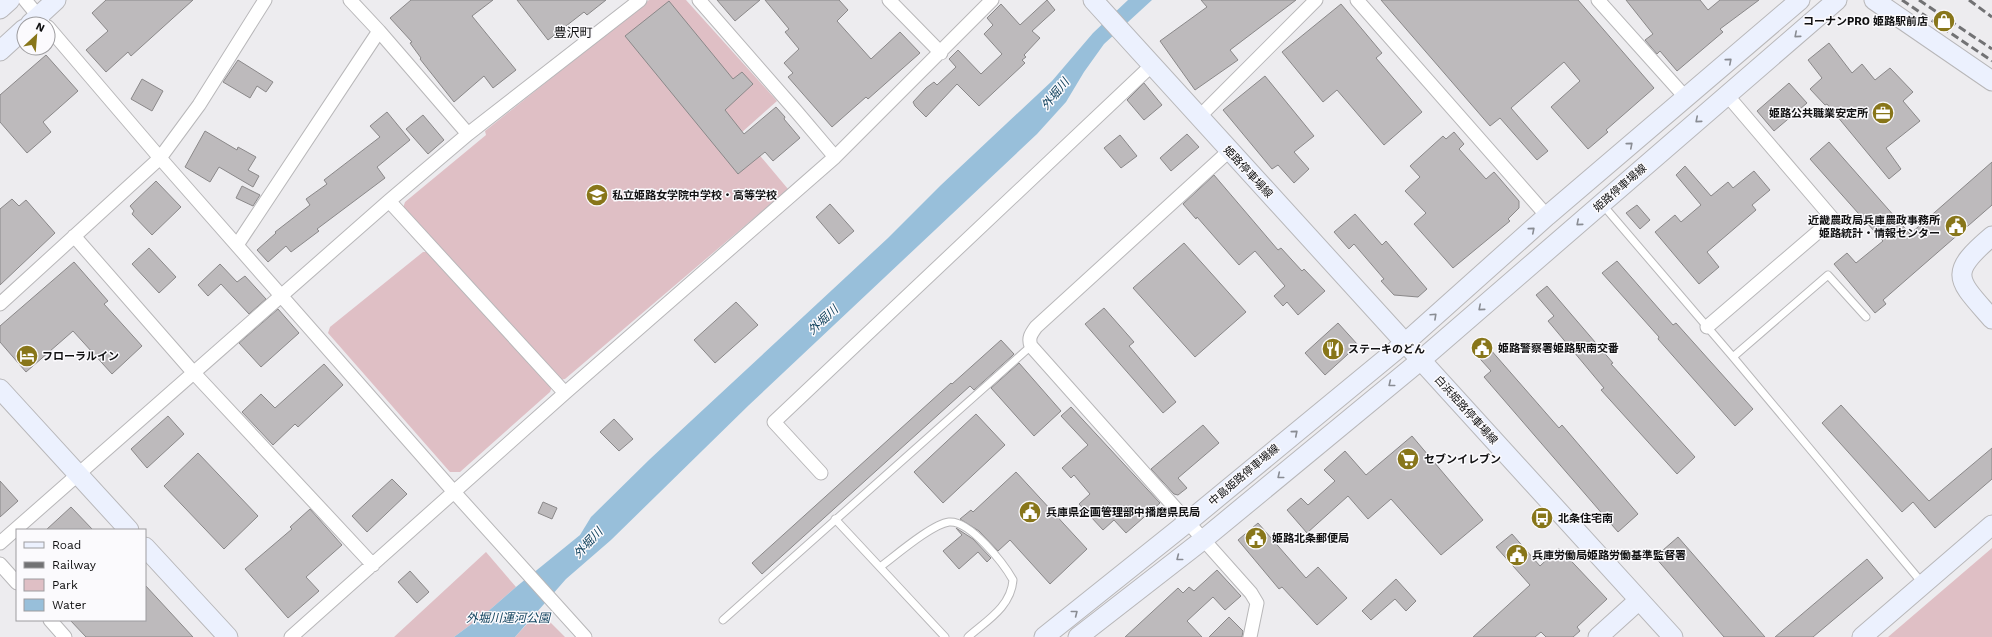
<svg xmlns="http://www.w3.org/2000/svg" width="1992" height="637" font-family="'Work Sans','Noto Sans JP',sans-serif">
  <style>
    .green { fill: #dfbfc5 }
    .water { fill: #98bfda }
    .building { fill: #bdbabc; stroke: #8a8889 }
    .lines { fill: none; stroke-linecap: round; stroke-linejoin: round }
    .lane-casing { stroke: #b8b7b9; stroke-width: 9 }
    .street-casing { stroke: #b8b7b9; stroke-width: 15 }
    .secondary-casing { stroke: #b8b7b9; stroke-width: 21 }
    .lane { stroke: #fff; stroke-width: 7 }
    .street { stroke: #fff; stroke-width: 13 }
    .secondary { stroke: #ecf1fe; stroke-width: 19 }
    .rail { stroke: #727274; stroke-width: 3; stroke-dasharray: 8 4; stroke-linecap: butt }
    .oneway { stroke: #898c93 }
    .labels { text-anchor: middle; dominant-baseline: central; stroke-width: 3; stroke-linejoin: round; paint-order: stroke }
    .poi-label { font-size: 11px; font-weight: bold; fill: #101011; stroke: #fbfafd; text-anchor: start }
    .street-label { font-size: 11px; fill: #101011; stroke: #fbfafd }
    .water-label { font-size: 12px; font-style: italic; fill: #11425d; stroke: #fbfafd }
    .quarter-label { font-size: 13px; fill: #101011; stroke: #fbfafd }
  </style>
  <rect width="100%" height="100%" fill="#edecef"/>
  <!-- green -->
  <path class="green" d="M649,0H686L777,101L741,133L788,189L565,379L559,380L403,208L405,202L486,135L485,131Z
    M423,252H430L552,387L550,392L460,472H450L328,333L330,327Z
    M1992,548V637H1888Z
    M486,552L516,587L485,614L454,637H394Z
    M539,611L565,637H515Z"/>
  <!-- water -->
  <path class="water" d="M1128,0H1152L1104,44L1084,72L1066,102L1037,134L749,405L611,540L566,579L515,637H454L485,614L516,587L580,535L591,517L650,459L888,238L941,185L1052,81L1093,33Z"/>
  <!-- building -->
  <path class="building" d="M106,0H193L131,56L128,52L106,72L86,50L108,31L92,13Z
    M411,0H493L472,16L516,70L493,88L484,76L454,102L420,59L421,58L410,43L412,42L390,18Z
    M517,0H606L587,15L584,12L548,40Z
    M717,0H760L735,21Z
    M765,0H839L848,10L837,21L871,59L900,32L920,53L868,99L866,97L832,127L788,77L793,73L784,63L799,49L785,32L789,29Z
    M1047,0L1055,10L1032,31L1040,38L1024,55L1026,57L1022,60L1025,63L979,106L957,84L926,117L915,106L913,102L926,88L934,82L937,85L956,67L949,59L958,50L981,74L1002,54L984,34L993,25L987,18L1001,4L1020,25Z
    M1201,0H1296L1230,50L1238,60L1195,90L1160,41L1207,7Z
    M1381,0H1578L1654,88L1606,130L1608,132L1588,149L1551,107L1580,81L1564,62L1511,108L1548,151L1537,160L1500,118L1490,126Z
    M1626,0H1700L1708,10L1720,0H1759L1720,29L1723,32L1677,71L1660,51L1657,54L1645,40L1653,34Z
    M669,1L733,79L742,72L753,84L725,110L744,134L776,107L785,117L784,119L800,138L773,161L765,152L738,174L625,36Z
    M1341,4L1382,53L1376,58L1422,112L1384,145L1337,90L1323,102L1282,52Z
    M1829,43L1852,73L1862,64L1875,80L1890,68L1913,92L1903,101L1920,121L1886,148L1901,169L1889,179L1827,104L1825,105L1810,89L1822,78L1808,60Z
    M46,55L78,91L43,122L51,132L27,153L0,122V95Z
    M238,60L273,82L266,92L257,86L250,98L223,82Z
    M1265,76L1314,136L1294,152L1309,169L1294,183L1278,165L1272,169L1223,110Z
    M142,79L163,91L152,111L131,99Z
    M1144,83L1162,105L1144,120L1127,100Z
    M1789,83L1807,103L1774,131L1757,111Z
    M387,112L410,140L377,167L385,178L317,229L319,231L291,252L286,246L268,262L257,250L276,233L275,232L310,205L306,199L327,184L324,180L380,137L370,126Z
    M423,115L444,140L428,154L406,129Z
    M205,131L237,150L238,147L256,157L248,170L259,176L253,187L219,167L210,182L185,167Z
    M1454,132L1464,144L1459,149L1486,179L1494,172L1519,201V208L1508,219L1510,221L1453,268L1414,224L1426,213L1405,191L1420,177L1410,166L1443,136L1446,139Z
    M1187,134L1199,147L1171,171L1160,158Z
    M1120,135L1137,156L1121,168L1104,148Z
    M1829,142L1910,234L1992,162V205L1883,300L1886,304L1875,313L1834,264L1847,253L1856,263L1883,241L1810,159Z
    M1685,166L1711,196L1728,182L1733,188L1754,171L1770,190L1752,205L1756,210L1707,252L1719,267L1699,284L1655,232L1675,215L1681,222L1701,205L1676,175Z
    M1214,175L1278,250L1281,248L1302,271L1304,269L1325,291L1298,315L1287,302L1283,306L1274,296L1285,286L1255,251L1239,265L1197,217L1196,219L1183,204Z
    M156,181L181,207L152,235L132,214L134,211L130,206Z
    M242,186L260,195L253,206L236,198Z
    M12,199L19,206L26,200L55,233L0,285V209Z
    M830,204L854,231L839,244L816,217Z
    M1637,205L1650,220L1640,229L1626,213Z
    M1355,214L1382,245L1386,241L1427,289L1418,297L1394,295L1381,281L1384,279L1354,244L1349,249L1334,232Z
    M1184,243L1246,312L1195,357L1133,288Z
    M149,248L176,277L159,293L132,264Z
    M1617,261L1673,325L1676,323L1753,409L1735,426L1658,339L1659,337L1602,273Z
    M74,262L108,301L104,304L142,346L112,374L73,331L26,372L0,342V326Z
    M220,264L237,282L245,276L266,299L249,314L221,284L208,296L198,285Z
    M1547,286L1613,363L1611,364L1695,457L1677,474L1601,390L1604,388L1548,321L1554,316L1536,295Z
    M736,302L758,325L715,363L694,340Z
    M1104,308L1134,342L1129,346L1176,402L1163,413L1085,324Z
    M278,309L299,333L261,367L239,343Z
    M1338,323L1358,345L1325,375L1305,353Z
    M1001,340L1014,354L1012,356L974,390L970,386L762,574L752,563L951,383L952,384Z
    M1483,341L1559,428L1562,425L1638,514L1618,532L1484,377L1491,371L1472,350Z
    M1019,363L1061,411L1034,436L991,388Z
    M324,364L343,385L298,427L295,424L273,445L242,412L261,394L275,408Z
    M1841,405L1929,501L1992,448V479L1935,528L1913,502L1902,512L1822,423Z
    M1071,407L1160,503L1126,533L1114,520L1103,530L1079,504L1090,494L1074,475L1071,478L1062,468L1088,445L1061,416Z
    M976,414L1005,445L943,503L914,472Z
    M168,416L184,434L147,468L131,449Z
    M614,419L633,439L619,451L600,432Z
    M1203,425L1219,443L1178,478L1187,488L1178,495L1174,494L1151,469Z
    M1412,436L1483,520L1441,555L1391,499L1368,519L1348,496L1307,533L1287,510L1301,498L1308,505L1335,481L1324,470L1345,451L1366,475Z
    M198,453L258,516L224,549L164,486Z
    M1016,472L1087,549L1050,584L1010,540L998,551L979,531L960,519L971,510L973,512Z
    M392,479L407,494L367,532L352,516Z
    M0,481L18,501L0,517Z
    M543,502L557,508L552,519L538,513Z
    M71,507L93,530H46Z
    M310,509L342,545L306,577L319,591L288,618L245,569L292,529L290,527Z
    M1258,523L1306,578L1318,567L1347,598L1317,625L1282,587L1279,589L1238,540Z
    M956,528L973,539L991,558L987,562L978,552L959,569L943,551L962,535Z
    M1512,534L1540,566L1559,548L1607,599L1577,627L1580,631L1573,637H1546L1541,632L1535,637H1473L1530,585L1496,547Z
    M1678,537L1765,637H1724L1655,557Z
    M1867,559L1883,578L1813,637H1775Z
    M1217,570L1241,596L1225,610L1213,597L1187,621L1202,637H1125L1178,588L1183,593L1189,587L1194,591Z
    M410,571L429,592L417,603L398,582Z
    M1396,579L1416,601L1406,611L1395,599L1371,620L1362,611Z
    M145,585L193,637H86L70,620H145Z
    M1229,617L1243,631L1242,637H1209Z"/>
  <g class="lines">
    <!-- lane casing -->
    <g class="lane-casing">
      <path id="lane" d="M1602,204L1733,357L1923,584
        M1733,357L1828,275L1866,317
        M835,519L945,637
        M880,567C895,556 932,524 949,522C970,520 1004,564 1013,580C1011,607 986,621 968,637
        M723,620L1031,346"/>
    </g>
    <!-- street casing -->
    <g class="street-casing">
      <path id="street" d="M25,0L43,22
        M350,0L379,31L468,134
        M699,0L796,111L835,157
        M889,0L941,53
        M1357,0L1547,216
        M1598,0L1686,98
        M48,27L160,158L454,492L585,637
        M1199,117L1316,0
        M1229,151L1036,327C1031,334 1028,338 1031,346L1251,593L1257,603L1250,637
        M389,201L565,393
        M74,236L193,372L373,565
        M237,245L379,31
        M0,304L160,158L199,105L265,0
        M1707,327L1833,219L1727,95
        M821,473L774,422L1152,65
        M0,543L389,201L468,134L640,0
        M0,564L17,583
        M50,620L65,637
        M291,637L565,393L835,157L992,0"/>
    </g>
    <!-- secondary casing -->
    <g class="secondary-casing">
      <path id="secondary" d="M1093,0L1673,637
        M1874,0L1992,81
        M0,9L10,0
        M30,24L56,0
        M0,51L24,29
        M1992,236C1947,274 1957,279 1992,319
        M0,389L129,530
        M145,547L228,637
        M1044,637L1189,521L1406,342L1547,216L1800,0
        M1078,637L1204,539L1421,360L1837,0
        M1598,637L1639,600
        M1862,637L1992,525"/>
    </g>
    <!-- lane -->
    <use href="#lane" class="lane"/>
    <!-- street -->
    <use href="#street" class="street"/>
    <!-- secondary -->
    <use href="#secondary" class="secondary"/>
    <!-- rail -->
    <path class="rail" d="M1902,0L1992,61
      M1919,0L1992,49
      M1969,0L1992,17"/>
  </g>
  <!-- one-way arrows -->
  <defs><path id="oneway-chevron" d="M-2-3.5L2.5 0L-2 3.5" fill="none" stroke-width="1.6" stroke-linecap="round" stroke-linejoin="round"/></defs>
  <g class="oneway">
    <use href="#oneway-chevron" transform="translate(1797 35) rotate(139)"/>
    <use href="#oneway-chevron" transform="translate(1729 61) rotate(-41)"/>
    <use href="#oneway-chevron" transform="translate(1698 120) rotate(139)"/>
    <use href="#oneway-chevron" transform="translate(1630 145) rotate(-41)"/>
    <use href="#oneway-chevron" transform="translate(1579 223) rotate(139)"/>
    <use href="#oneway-chevron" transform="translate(1532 230) rotate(-41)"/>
    <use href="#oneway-chevron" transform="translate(1481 308) rotate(139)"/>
    <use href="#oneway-chevron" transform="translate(1434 316) rotate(-43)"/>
    <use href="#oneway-chevron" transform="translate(1391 384) rotate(141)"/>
    <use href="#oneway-chevron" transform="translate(1295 433) rotate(-40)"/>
    <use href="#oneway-chevron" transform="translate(1280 476) rotate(141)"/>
    <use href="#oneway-chevron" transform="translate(1179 558) rotate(142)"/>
    <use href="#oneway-chevron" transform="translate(1075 613) rotate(-38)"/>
  </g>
  <!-- icons -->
  <defs>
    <g id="shop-disc" transform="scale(1.15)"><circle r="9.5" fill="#88761a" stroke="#fbfafd"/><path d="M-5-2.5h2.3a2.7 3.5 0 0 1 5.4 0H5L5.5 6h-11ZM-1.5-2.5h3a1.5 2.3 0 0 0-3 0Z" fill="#fff"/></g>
    <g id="office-disc" transform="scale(1.15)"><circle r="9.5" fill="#88761a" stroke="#fbfafd"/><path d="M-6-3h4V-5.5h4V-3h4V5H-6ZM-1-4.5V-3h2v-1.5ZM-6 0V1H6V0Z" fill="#fff"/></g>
    <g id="school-disc" transform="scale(1.15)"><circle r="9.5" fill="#88761a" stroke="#fbfafd"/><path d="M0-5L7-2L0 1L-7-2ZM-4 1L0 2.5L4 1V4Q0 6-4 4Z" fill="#fff"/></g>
    <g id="civic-disc" transform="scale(1.15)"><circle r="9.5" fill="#88761a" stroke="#fbfafd"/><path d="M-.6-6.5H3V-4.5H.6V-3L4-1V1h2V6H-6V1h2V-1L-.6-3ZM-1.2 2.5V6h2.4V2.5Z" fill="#fff"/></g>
    <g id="restaurant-disc" transform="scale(1.15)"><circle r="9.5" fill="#88761a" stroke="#fbfafd"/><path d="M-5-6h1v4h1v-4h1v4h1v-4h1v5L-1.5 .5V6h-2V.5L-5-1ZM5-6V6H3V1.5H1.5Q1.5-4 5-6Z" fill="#fff"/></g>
    <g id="hotel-disc" transform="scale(1.15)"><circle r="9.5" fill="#88761a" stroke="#fbfafd"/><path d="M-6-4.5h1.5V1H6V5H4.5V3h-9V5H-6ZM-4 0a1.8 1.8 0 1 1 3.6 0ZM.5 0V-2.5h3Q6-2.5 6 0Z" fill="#fff"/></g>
    <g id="supermarket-disc" transform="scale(1.15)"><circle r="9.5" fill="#88761a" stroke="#fbfafd"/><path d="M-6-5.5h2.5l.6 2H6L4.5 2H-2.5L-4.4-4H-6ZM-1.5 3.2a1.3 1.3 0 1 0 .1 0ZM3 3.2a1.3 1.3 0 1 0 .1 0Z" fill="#fff"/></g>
    <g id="bus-disc" transform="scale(1.15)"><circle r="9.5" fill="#88761a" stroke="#fbfafd"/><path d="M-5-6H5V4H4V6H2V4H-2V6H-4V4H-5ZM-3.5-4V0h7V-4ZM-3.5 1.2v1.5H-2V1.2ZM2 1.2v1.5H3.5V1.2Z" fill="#fff"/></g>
  </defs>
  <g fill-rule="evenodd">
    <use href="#shop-disc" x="1944" y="21"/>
    <use href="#office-disc" x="1883" y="113"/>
    <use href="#school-disc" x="597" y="195"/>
    <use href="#civic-disc" x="1956" y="226"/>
    <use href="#civic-disc" x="1482" y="348"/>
    <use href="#restaurant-disc" x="1333" y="349"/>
    <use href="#hotel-disc" x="27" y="356"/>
    <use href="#supermarket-disc" x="1408" y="459"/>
    <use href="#civic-disc" x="1030" y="512"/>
    <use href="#bus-disc" x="1542" y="518"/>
    <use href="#civic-disc" x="1256" y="538"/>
    <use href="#civic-disc" x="1517" y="555"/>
  </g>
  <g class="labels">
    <!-- poi labels -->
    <g class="poi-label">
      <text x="1928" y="21" text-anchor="end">コーナンPRO 姫路駅前店</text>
      <text x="1868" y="113" text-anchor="end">姫路公共職業安定所</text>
      <text x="612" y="195">私立姫路女学院中学校・高等学校</text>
      <text x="1940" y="220" text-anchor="end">近畿農政局兵庫農政事務所<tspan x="1940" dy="13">姫路統計・情報センター</tspan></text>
      <text x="1498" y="348">姫路警察署姫路駅南交番</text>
      <text x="1348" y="349">ステーキのどん</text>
      <text x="42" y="356">フローラルイン</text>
      <text x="1424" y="459">セブンイレブン</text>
      <text x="1046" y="512">兵庫県企画管理部中播磨県民局</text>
      <text x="1558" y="518">北条住宅南</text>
      <text x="1272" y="538">姫路北条郵便局</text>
      <text x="1532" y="555">兵庫労働局姫路労働基準監督署</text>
    </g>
    <!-- street labels -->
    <g class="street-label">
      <text transform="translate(1248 172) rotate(47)">姫路停車場線</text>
      <text transform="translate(1620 188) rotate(-41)">姫路停車場線</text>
      <text transform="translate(1466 410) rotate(48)">白浜姫路停車場線</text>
      <text transform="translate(1244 475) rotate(-40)">中島姫路停車場線</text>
    </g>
    <!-- water labels -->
    <g class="water-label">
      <text transform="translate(1055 94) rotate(-51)">外堀川</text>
      <text transform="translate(823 320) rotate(-43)">外堀川</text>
      <text transform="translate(588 543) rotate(-47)">外堀川</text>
      <text x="508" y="618">外堀川運河公園</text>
    </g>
    <!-- quarter labels -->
    <g class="quarter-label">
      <text x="573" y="32">豊沢町</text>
    </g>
  </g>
  <!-- legend -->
  <rect x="16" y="529" width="130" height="92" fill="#fbfafd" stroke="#9d9c9f"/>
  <rect x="24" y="542" width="20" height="6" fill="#ecf1fe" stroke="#9d9c9f"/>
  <text x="52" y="549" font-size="12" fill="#101011">Road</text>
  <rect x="24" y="562" width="20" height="6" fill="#727274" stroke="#9d9c9f"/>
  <text x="52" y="569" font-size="12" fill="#101011">Railway</text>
  <rect x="24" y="579" width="20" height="12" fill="#dfbfc5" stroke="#9d9c9f"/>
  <text x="52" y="589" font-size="12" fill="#101011">Park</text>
  <rect x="24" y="599" width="20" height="12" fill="#98bfda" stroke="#9d9c9f"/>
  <text x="52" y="609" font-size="12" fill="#101011">Water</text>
  <!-- north arrow -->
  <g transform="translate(36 36) rotate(26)"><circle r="19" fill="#fbfafd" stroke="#9d9c9f"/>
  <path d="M0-3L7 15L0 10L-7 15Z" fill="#88761a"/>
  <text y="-6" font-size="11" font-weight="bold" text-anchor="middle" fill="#101011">N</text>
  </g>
</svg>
